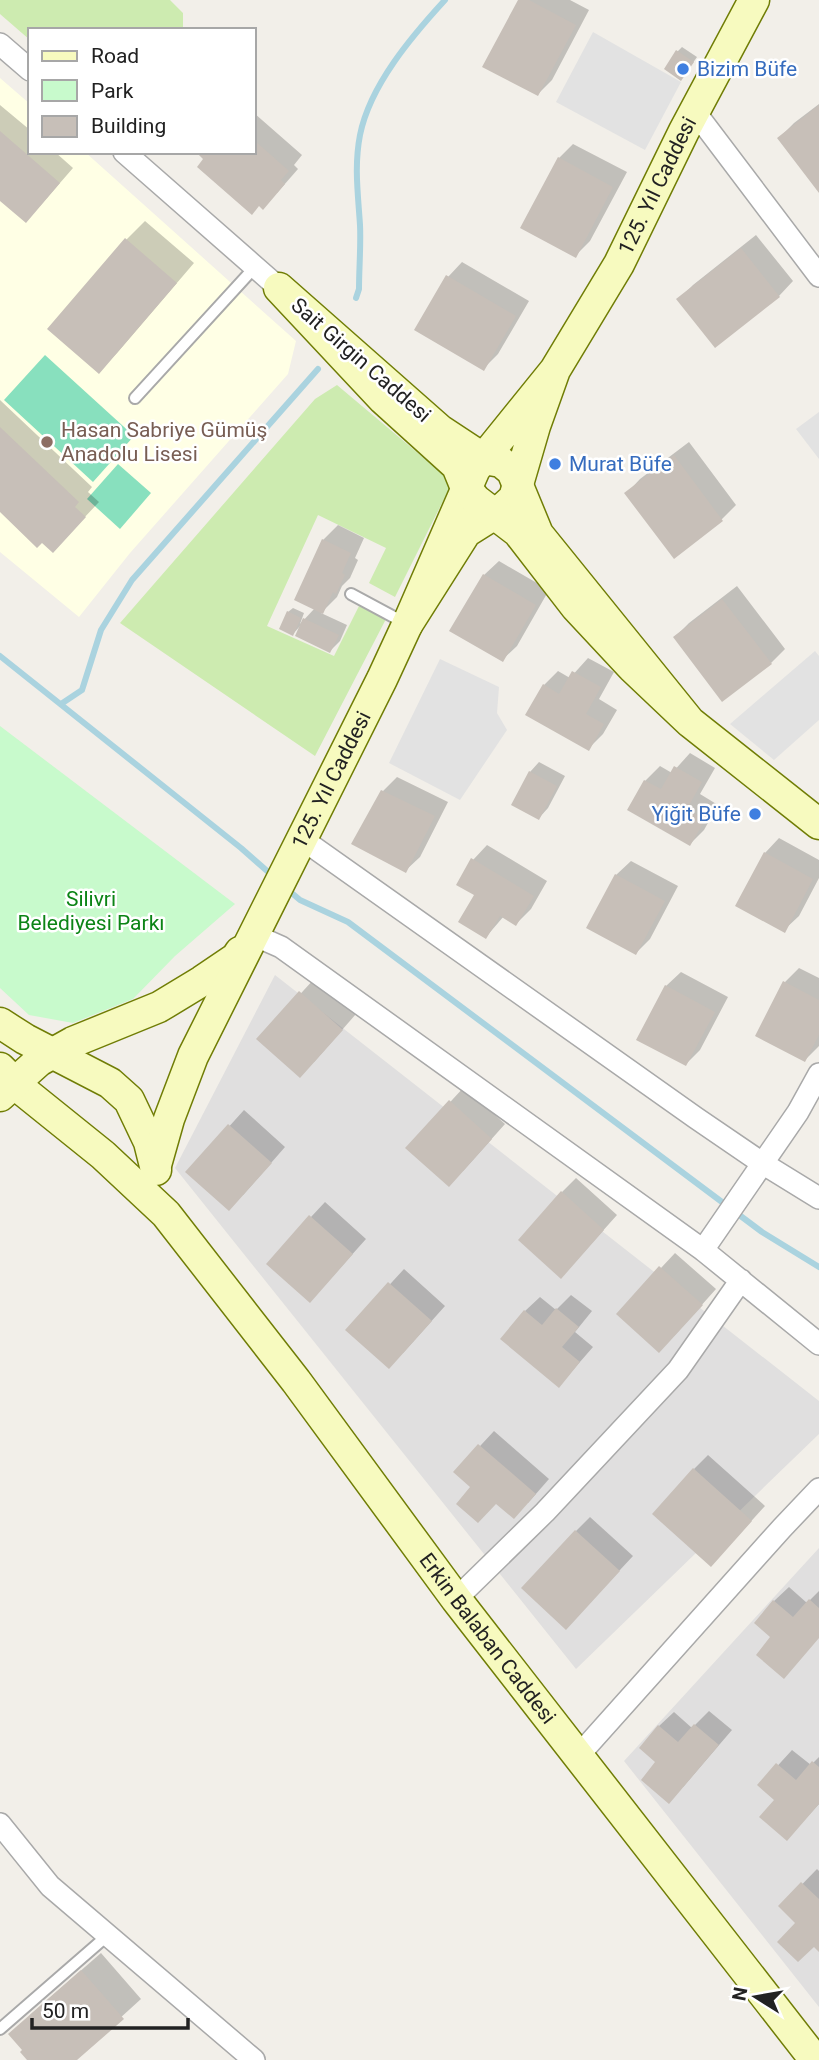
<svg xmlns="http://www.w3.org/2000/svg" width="819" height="2060" font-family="Roboto,sans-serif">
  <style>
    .residential { fill: #e0dfdf }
    .education { fill: #ffffe5 }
    .grass { fill: #cdebb0 }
    .park { fill: #c8facc }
    .pitch { fill: #88e0be }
    .parking { fill: #e2e2e2 }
    .shadow { fill: #0003 }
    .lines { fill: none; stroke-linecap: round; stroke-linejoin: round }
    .stream { stroke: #aad3df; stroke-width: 6 }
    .building { fill: #c7bfb8 }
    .lane-casing { stroke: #a9a9a9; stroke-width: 14 }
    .street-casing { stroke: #a9a9a9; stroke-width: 24 }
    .secondary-casing { stroke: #707d05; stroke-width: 33 }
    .lane { stroke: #fff; stroke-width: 10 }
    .street { stroke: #fff; stroke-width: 21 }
    .secondary { stroke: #f7fabf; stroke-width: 30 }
    .shop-dot { fill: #3f7fe0; stroke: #fff; stroke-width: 2.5 }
    .education-dot { fill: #8d6e63; stroke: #fff; stroke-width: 2.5 }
    .labels { text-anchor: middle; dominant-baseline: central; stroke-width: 5; stroke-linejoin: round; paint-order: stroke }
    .shop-label { font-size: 21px; fill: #366cbe; stroke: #fff; text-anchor: start }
    .street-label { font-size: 21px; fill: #222; stroke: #fff }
    .education-label { font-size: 21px; fill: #785e54; stroke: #fff; text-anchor: start }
    .park-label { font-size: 21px; fill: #0c8416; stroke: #fff }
  </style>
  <rect width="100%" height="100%" fill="#f2efe9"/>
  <!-- residential -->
  <path class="residential" d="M275,975L819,1401V1434L576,1669L175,1168Z
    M819,1548V2007L624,1761Z"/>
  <!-- education -->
  <path class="education" d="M0,78L30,104V152H85L296,341L288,374L130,553L79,617L0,552Z"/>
  <!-- grass -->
  <path class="grass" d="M0,0H170L183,13V30H30V40L0,14Z
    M337,385L444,475L451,485L395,597L369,583L386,548L318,515L267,626L334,656L359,606L386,619L315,756L120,623L315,399Z"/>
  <!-- park -->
  <path class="park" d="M0,726L235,904L175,956L133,999L73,1023L29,1015L0,988Z"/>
  <!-- pitch -->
  <path class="pitch" d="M45,355L134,436L93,482L4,400Z
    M118,464L151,493L120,529L87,499Z"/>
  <!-- parking -->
  <path class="parking" d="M593,32L681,82L645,150L556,102Z
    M819,412V459L796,429Z
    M815,651L819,656V720L774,760L730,724Z
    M440,659L499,687L497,713L507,730L460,800L389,763Z"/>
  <!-- shadow -->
  <path class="shadow" d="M520,0H570L589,10L552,80L538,94Z
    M682,47L697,57L685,74L677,52Z
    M819,104V190L779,138L794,123Z
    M0,105L30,130V152H55L73,168L40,206L0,198Z
    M254,113L302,155L294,165L298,169L277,193L206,159L254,152Z
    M573,144L627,172L590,241L575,256L559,158Z
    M145,221L194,263L117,353L99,371L126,240Z
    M756,235L793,281L779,296L679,299L693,285Z
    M462,262L529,301L498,354L483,369L448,277Z
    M0,400L92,487L88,492L99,502L67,536L0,510Z
    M689,442L736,505L722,519L674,556L626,494L640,479Z
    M338,525L364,538L355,558L358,560L350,578L342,586L337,597L321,613L347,625L340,641L330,651L301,625L293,634L288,612L293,608L304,613L300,624L315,608L323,540Z
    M499,561L549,590L517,646L502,660L484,575Z
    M737,586L785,649L771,663L675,637L689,623Z
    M588,658L614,672L599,699L617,710L603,734L588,749L544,685L558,671L570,678Z
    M690,753L715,768L700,794L718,805L704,830L690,844L645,781L660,766L672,773Z
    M539,762L565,776L548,808L539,818L530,772Z
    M397,777L448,802L420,857L405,871L383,791Z
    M779,838L819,860V878L799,916L784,930L765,853Z
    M487,845L547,881L531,909L516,924L504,916L486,937L476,895L473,860Z
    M631,861L678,886L650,939L636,953L616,875Z
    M799,968L819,978V1046L805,1060L785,982Z
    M681,972L728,997L700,1050L686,1064L666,986Z
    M315,978L356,1014L314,1062L259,1039Z
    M464,1087L505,1124L463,1171L408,1148Z
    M244,1110L285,1147L243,1195L188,1172Z
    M576,1178L617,1215L575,1262L562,1192Z
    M325,1202L366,1239L324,1286L311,1217Z
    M675,1253L716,1289L674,1336L618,1314Z
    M404,1269L445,1306L403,1353L348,1330Z
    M571,1295L592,1311L575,1332L593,1347L559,1386L525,1311L540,1297L556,1310Z
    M494,1431L549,1479L528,1503L473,1487L456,1472Z
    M708,1455L765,1506L725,1550L694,1469Z
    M590,1517L633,1556L580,1613L576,1531Z
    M789,1587L807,1603L819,1591V1638L773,1637L774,1601Z
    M709,1711L732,1730L683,1787L658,1762L659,1726L674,1712L692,1728Z
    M792,1750L811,1765L819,1757V1804L787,1839L776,1800L760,1785Z
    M817,1869L819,1871V1950L798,1923L781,1906Z
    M101,1953L141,1999L74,2060H29L30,2015Z"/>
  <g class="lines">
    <!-- stream -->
    <path class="stream" d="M356,298L359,289C359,268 361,246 360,225C358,194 354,166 360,135C370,85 412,36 445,0
      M0,656L241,848L274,877
      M61,704L82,690L101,630L132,580L318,369
      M287,889L300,900L348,922L762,1232L819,1267"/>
  </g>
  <!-- building -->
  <path class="building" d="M518,0H529L576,25L538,96L482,67Z
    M676,50L694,62L681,81L664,69Z
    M819,105V193L777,138Z
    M0,131L60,183L26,223L0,201Z
    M254,140L289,171L281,180L285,184L263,210L259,206L252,215L197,167L203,159L196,152H254Z
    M558,157L613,187L576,258L520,228Z
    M125,238L177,283L99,374L47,329Z
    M741,248L780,297L715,348L676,299Z
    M446,275L516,316L484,371L414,330Z
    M0,427L79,502L75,507L86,517L53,553L42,543L37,548L0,512Z
    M674,455L723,521L674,559L624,493Z
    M322,539L351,553L342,573L345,575L336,594L333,592L323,614L294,600Z
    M483,574L536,605L503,662L449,631Z
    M722,599L772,664L722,702L673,637Z
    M287,611L301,618L293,636L279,629Z
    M303,618L339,635L330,653L295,636Z
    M572,671L601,687L586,714L604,724L589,751L525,715L543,684L559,694Z
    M674,766L702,782L687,809L705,820L690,846L627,810L644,780L661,789Z
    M529,771L557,786L539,820L511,805Z
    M381,790L435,816L406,873L351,844Z
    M764,852L813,879L785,933L735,906Z
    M471,858L534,896L516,926L500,916L486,939L458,922L474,895L456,885Z
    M615,874L665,901L636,955L586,928Z
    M783,981L819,1000V1035L805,1062L755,1036Z
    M665,985L715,1012L686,1066L636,1040Z
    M299,991L343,1030L300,1078L256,1039Z
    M449,1100L492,1139L449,1187L405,1148Z
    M228,1124L272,1163L229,1211L185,1172Z
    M561,1191L604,1230L561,1279L518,1240Z
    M309,1215L353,1254L310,1303L266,1264Z
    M659,1266L703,1305L659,1353L616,1314Z
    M388,1282L432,1321L389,1369L345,1330Z
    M556,1308L579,1327L562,1347L580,1362L559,1388L500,1339L524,1310L542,1325Z
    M478,1444L536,1494L514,1519L496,1504L478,1523L456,1504L470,1487L453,1472Z
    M693,1468L752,1521L711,1567L652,1514Z
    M575,1530L620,1571L566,1630L521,1588Z
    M809,1599L819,1608V1638L784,1679L756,1655L770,1637L754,1623L773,1600L793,1617Z
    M694,1724L719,1745L669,1804L641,1780L655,1762L639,1748L658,1725L678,1742Z
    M812,1761L819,1767V1804L787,1841L759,1817L774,1800L757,1785L776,1763L796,1780Z
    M801,1882L819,1899V1952L814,1947L798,1962L777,1942L795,1923L778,1906Z
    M81,1970L124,2019L77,2060H27L20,2052L22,2050L8,2034Z"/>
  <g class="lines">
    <!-- lane casing -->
    <g class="lane-casing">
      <path id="lane" d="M135,398L255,267
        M351,594L405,623
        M0,2029L108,1935"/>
    </g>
    <!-- street casing -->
    <g class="street-casing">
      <path id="street" d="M0,44L30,70
        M695,112L819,276
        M124,152L279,288
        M302,839L696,1118L762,1163L819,1198
        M254,935L281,947L703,1250L819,1344
        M703,1250L798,1112L819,1074
        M456,1599L545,1512L678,1370L741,1280
        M578,1756L782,1528L819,1489
        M0,1824L50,1886L254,2060"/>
    </g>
    <!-- secondary casing -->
    <g class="secondary-casing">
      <g id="secondary">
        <path id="s1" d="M555,370L535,426L514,498L501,510L466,532L407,625L475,469L555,370L619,264L684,131L754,0"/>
        <path d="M690,722L538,534L512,471L501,462L484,459L440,430L279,288L383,399L457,466L466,488L476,500L518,532L576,607L632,667L690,722L819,824"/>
        <path d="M0,1023L25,1039L110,1083L129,1100L149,1142L156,1170"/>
        <path id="s2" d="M0,1068L21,1089L103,1155L166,1214L296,1381L456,1599L815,2060"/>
        <path d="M0,1096L39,1061L73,1042L159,1007L202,981L236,958L240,952"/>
        <path id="s3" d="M156,1165L169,1119L193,1056L382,679L407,625"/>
      </g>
    </g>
    <!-- lane -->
    <use href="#lane" class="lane"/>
    <!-- street -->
    <use href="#street" class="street"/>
    <!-- secondary -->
    <use href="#secondary" class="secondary"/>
  </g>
  <!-- markers -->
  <g class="shop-dot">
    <circle cx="683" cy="69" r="7"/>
    <circle cx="555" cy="464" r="7"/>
    <circle cx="755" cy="814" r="7"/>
  </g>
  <circle class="education-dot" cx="47" cy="442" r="7"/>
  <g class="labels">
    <!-- shop labels -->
    <g class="shop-label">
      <text x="697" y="69">Bizim Büfe</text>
      <text x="569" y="464">Murat Büfe</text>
      <text x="741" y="814" text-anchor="end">Yiğit Büfe</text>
    </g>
    <!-- street labels -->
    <g class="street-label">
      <text stroke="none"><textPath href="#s1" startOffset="812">125. Yıl Caddesi</textPath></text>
      <text transform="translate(361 360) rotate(41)">Sait Girgin Caddesi</text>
      <text stroke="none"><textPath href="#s3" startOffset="424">125. Yıl Caddesi</textPath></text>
      <text stroke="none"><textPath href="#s2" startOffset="754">Erkin Balaban Caddesi</textPath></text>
    </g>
    <!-- education labels -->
    <g class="education-label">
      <text x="61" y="430">Hasan Sabriye Gümüş<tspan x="61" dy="24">Anadolu Lisesi</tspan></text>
    </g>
    <!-- park labels -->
    <g class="park-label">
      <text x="91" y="899">Silivri<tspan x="91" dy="24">Belediyesi Parkı</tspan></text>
    </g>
  </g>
  <!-- legend -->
  <rect x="28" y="28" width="228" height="126" fill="#ffffff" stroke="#a7a7a7" stroke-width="2"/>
  <rect x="42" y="51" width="35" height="10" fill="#f7fabf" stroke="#a7a7a7" stroke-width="2"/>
  <text x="91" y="63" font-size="21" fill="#222222">Road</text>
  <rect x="42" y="80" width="35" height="21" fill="#c8facc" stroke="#a7a7a7" stroke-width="2"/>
  <text x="91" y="98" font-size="21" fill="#222222">Park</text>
  <rect x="42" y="116" width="35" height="21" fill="#c7bfb8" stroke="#a7a7a7" stroke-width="2"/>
  <text x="91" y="133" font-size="21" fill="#222222">Building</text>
  <!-- north arrow -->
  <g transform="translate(756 1997) rotate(281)" stroke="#ffffff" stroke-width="5" paint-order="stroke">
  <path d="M0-5L12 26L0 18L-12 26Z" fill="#222222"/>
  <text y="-10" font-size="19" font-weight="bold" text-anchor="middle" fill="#222222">N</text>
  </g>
  <!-- scale -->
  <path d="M32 2018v10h156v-10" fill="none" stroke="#222222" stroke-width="3.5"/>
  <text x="42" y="2018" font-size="21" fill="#222222" stroke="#ffffff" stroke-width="5" paint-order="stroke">50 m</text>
</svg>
